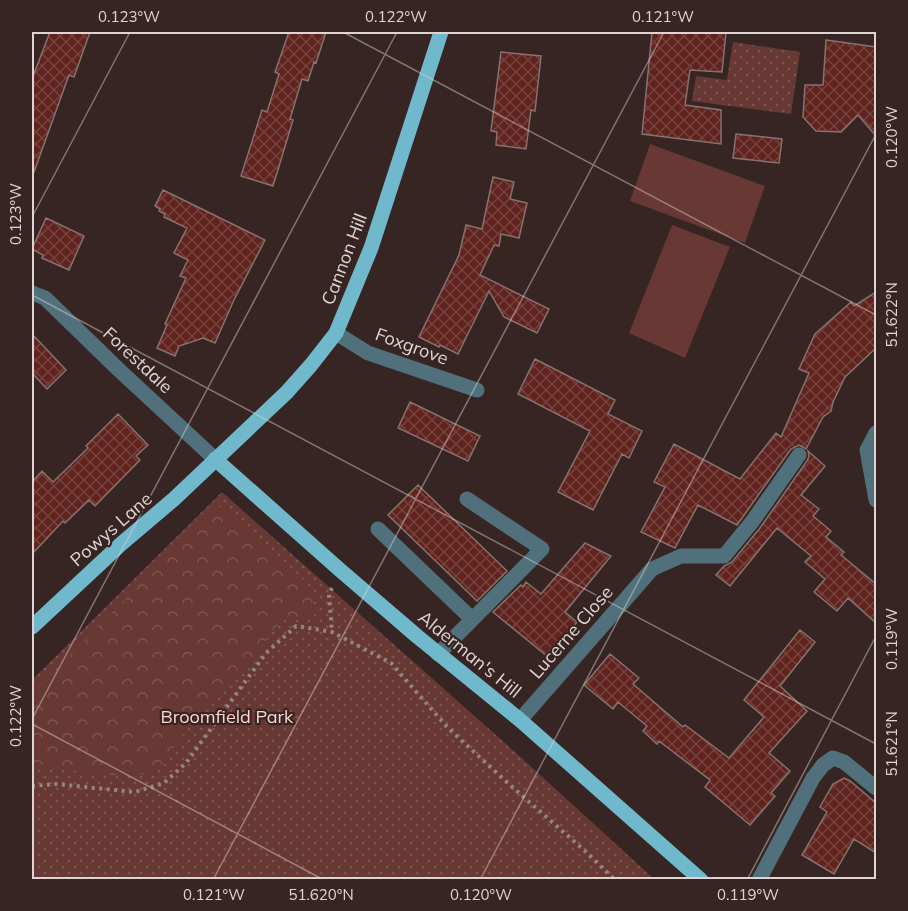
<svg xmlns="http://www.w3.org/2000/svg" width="908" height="911" font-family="Mulish,sans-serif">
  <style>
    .grass { fill: url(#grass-dots) }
    .forest { fill: url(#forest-crowns) }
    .pitch { fill: #683934 }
    .building { fill: url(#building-cross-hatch); stroke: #86726f; stroke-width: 1.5 }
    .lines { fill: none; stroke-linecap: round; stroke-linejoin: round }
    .path { stroke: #938583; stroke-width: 4; stroke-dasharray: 3 4.5; stroke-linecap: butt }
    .minor { stroke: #50717b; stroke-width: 15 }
    .major { stroke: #70b8cc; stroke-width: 15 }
    .ticks { fill: none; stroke: #e0d4d3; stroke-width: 1.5; stroke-opacity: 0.45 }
    .labels { text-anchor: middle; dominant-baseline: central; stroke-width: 4.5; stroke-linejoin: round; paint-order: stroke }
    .street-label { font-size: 18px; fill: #e0d4d3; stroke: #362523 }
    .park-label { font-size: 18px; fill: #fdd3cd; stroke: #362523 }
    .neatline { fill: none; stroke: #e0d4d3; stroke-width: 2 }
    .ticks-label { font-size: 15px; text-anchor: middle; fill: #e0d4d3 }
  </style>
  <defs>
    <pattern id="grass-dots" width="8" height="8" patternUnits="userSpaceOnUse" patternTransform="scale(1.5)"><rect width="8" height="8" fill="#683934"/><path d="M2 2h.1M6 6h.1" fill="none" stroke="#7d5550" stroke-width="1.8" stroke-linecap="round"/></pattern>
    <pattern id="forest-crowns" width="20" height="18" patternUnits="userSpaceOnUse" patternTransform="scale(1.5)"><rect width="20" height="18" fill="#683934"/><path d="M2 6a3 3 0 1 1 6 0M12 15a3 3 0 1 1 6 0" fill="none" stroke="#7d5550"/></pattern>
    <pattern id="building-cross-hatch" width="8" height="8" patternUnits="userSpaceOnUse" patternTransform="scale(1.5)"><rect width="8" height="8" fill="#60231e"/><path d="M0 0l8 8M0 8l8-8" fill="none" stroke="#76423e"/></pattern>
  </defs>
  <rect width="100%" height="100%" fill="#362523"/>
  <!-- grass -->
  <path class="grass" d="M733,42L800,52L791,114L692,101L696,76L727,80Z
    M222,492L514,751L654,879L32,880V680Z"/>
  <!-- forest -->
  <path class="forest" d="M218,506L266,545L307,583L317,614L281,621L239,674L192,723L154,774L110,775L42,767L32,768V693Z"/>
  <!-- pitch -->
  <path class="pitch" d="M650,144L765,186L745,243L630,201Z
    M672,225L730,247L685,358L629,333Z"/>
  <!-- building -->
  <path class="building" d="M50,32H90L74,77L69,75L34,172H32V79Z
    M289,32H326L316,63L314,62L308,81L302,79L290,119L293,120L273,186L241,176L262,110L267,112L279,74L275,72Z
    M652,32H726L722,72L690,70L685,105L721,110V144L642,134Z
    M826,40L876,47V136L858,115L841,132L816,131L803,117L805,85H823Z
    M501,52L541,56L535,111L531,110L526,149L496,145L497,132L491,131Z
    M736,134L782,139L779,163L733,158Z
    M493,177L514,182L510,199L527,203L519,238L501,234L499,246L494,245L480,275L549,309L537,333L504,317L489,291L458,354L440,345L439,347L419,337L459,255L466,225L482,229Z
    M163,190L265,240L233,302L215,343L203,338L179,346L175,356L157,348L167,325L165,324L186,278L180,276L188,260L174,253L187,228L164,217L165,214L159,211L160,209L155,206Z
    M46,218L84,236L69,270L42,258L43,255L32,249Z
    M876,292V348L845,377L833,402L831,411L823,417L806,449L799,445L791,449L737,525L698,505L675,548L641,532L665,487L654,482L674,444L740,479L776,433L781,437L809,373L799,369L815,334L851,302L854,306Z
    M32,334L66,370L47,389L32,373Z
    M535,359L615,400L608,414L642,431L629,458L622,454L593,510L558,492L590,431L518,394Z
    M410,402L480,436L468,461L398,428Z
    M118,414L148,445L136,456L140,460L95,506L89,500L65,523L63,521L32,554V482L42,471L53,482L88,448L86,446Z
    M808,451L825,466L801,495L819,509L813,516L831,531L826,537L844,552L841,555L876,584V623L848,598L837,611L814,592L825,579L805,562L811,556L777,528L730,586L716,575L724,566L732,562L760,528L807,461L809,456Z
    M418,485L507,571L477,601L388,515Z
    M585,543L611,556L565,612L577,622L548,657L493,612L521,585L523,587L526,582L541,594Z
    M800,630L815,642L780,686L807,711L769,753L790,771L771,793L775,796L750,825L705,787L710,780L659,741L657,744L643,731L647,726L618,702L613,709L584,685L610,654L639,678L633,684L683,727L685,725L729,758L764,717L744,700Z
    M844,778L850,781L876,803V853L854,839L834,874L802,855L827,812L820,807L833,784Z"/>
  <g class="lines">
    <!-- path -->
    <path class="path" d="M332,588L329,594L332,632
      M32,786L56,784L135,792L164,783L186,763L266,653L296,626L332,632L391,663L448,728L510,785L585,851L615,880"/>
    <!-- minor -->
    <path class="minor" d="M32,293L45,298L118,369L215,459
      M336,333L368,353L477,390
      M876,433L867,450L876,500
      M378,529L472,619
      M438,654L542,549L467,499
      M520,720L652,569L681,556H724L752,522L799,455
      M759,880L813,778L823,765L833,758L844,762L876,788"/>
    <!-- major -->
    <path class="major" d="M215,459L340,570L418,637L520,720L701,880
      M32,627L121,544L174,499L287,392L311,365L336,333L371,248L441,32"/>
  </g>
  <!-- ticks -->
  <path class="ticks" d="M343,32L876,315M32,217L130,32M32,295L876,744M32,719L397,32M32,724L324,880M213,880L664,32M480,880L876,134M747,880L876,636"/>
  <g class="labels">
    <!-- street labels -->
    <g class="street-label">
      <text transform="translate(344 259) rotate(-69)">Cannon Hill</text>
      <text transform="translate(412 346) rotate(20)">Foxgrove</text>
      <text transform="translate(138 360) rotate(43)">Forestdale</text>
      <text transform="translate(111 529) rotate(-41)">Powys Lane</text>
      <text transform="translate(571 632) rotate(-49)">Lucerne Close</text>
      <text transform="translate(470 654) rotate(39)">Alderman's Hill</text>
    </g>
    <!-- park labels -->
    <g class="park-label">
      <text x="227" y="716">Broomfield Park</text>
    </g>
  </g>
  <!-- border -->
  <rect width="908" height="911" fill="none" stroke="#362523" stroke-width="66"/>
  <rect x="33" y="33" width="842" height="845" class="neatline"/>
  <g class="ticks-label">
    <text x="129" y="22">0.123°W</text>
    <text x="396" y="22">0.122°W</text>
    <text x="663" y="22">0.121°W</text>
    <text transform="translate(892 137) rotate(-90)" y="5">0.120°W</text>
    <text transform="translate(16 214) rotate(-90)" y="5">0.123°W</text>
    <text transform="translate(892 315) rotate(-90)" y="5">51.622°N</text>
    <text transform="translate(892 639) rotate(-90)" y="5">0.119°W</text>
    <text transform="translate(16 716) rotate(-90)" y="5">0.122°W</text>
    <text transform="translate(892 744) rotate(-90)" y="5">51.621°N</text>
    <text x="214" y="900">0.121°W</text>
    <text x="321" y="900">51.620°N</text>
    <text x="481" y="900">0.120°W</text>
    <text x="748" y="900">0.119°W</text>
  </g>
</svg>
